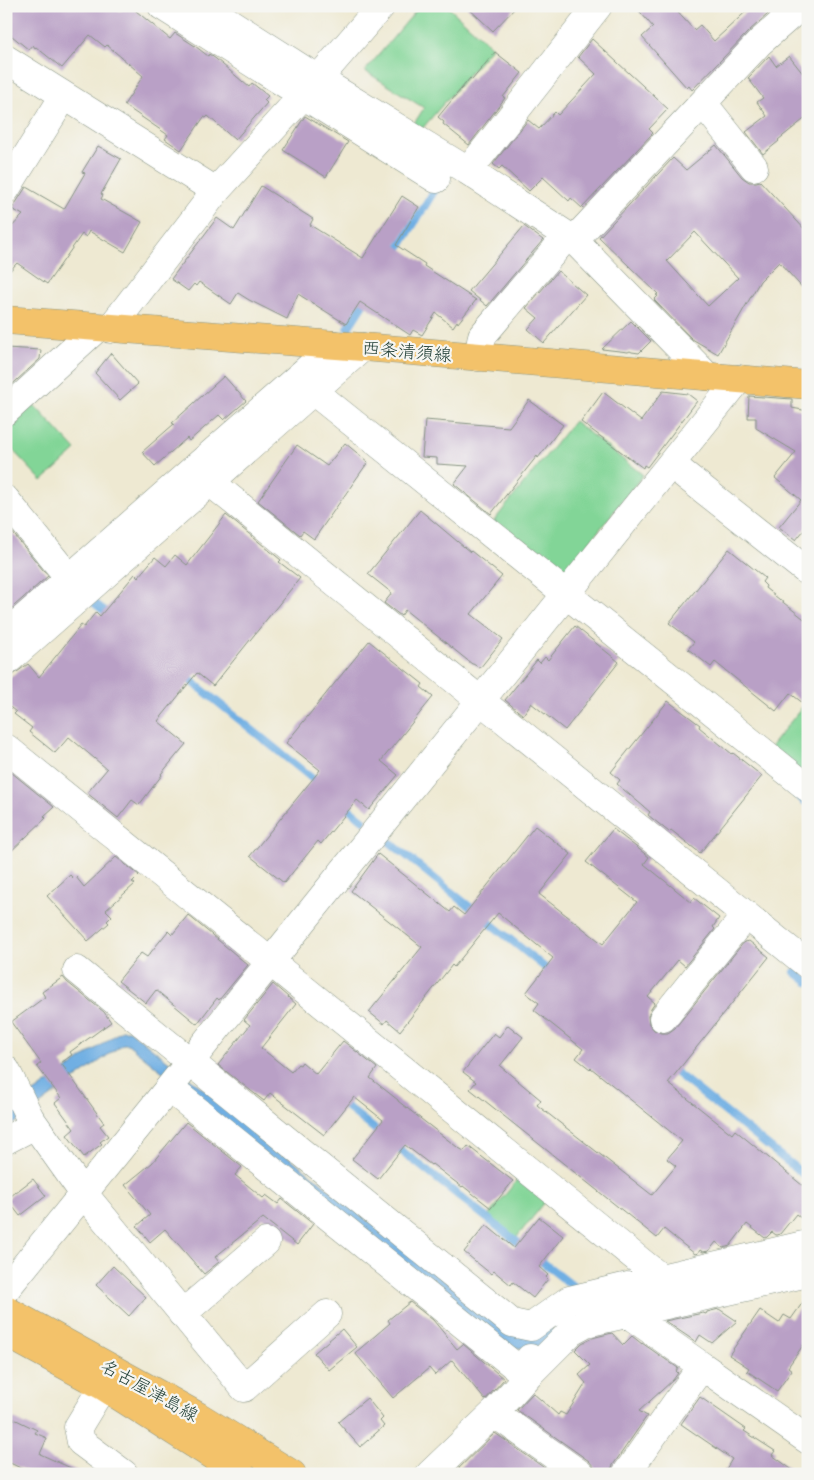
<svg xmlns="http://www.w3.org/2000/svg" width="814" height="1480" font-family="Delius,'Klee One',sans-serif">
  <style>
    .green { fill: #82d597; stroke: #508966 }
    .water { fill: #6fafe3; stroke: #47768c }
    .lines { fill: none; stroke-linecap: round; stroke-linejoin: round }
    .stream { stroke: #6fafe3; stroke-width: 8 }
    .building { fill: #b9a0c6; fill-rule: evenodd }
    .minor-casing { stroke: #869383; stroke-width: 29 }
    .major-casing { stroke: #869383; stroke-width: 29 }
    .minor { stroke: #fff; stroke-width: 28 }
    .major { stroke: #f3c26a; stroke-width: 28 }
    .labels { text-anchor: middle; dominant-baseline: central; stroke-width: 4.5; stroke-linejoin: round; paint-order: stroke }
    .street-label { font-size: 18px; fill: #1f3d34; stroke: #f6f6f2 }
  </style>
  <rect width="100%" height="100%" fill="#f6f6f2"/>
  <filter id="ink" filterUnits="userSpaceOnUse"><feTurbulence type="fractalNoise" baseFrequency=".02" numOctaves="2"/><feDisplacementMap in="SourceGraphic" scale="10" xChannelSelector="R" yChannelSelector="G"/><feConvolveMatrix kernelMatrix="1 2 1 2 8 2 1 2 1" color-interpolation-filters="sRGB"/></filter>
  <filter id="wash" filterUnits="userSpaceOnUse"><feTurbulence type="fractalNoise" baseFrequency=".0096" numOctaves="4" result="noise"/><feDisplacementMap in="SourceGraphic" scale="20" xChannelSelector="R" yChannelSelector="G"/><feGaussianBlur stdDeviation="1.12" result="paint"/><feColorMatrix in="noise" values="0 0 0 0 0 0 0 0 0 0 0 0 0 0 0 0 0 1.4 0 .05"/><feComposite in="paint" operator="in"/></filter>
  <g filter="url(#wash)">
    <rect width="100%" height="100%" fill="#eee9d2"/>
    <!-- green -->
    <path class="green" d="M420,6H447L492,47L421,130L413,125L424,108L365,71Z
      M33,404L76,450L42,481L6,443V428Z
      M574,421L643,475L562,577L493,522Z
      M808,700V778L771,746Z
      M522,1174L550,1196L516,1238L488,1216Z"/>
    <!-- water -->
    <path class="water" d="M122,1030H129L506,1329L570,1307L808,1253V1268L544,1348H507L128,1044H123L15,1123L6,1128V1106L34,1093Z"/>
    <g class="lines">
      <!-- stream -->
      <path class="stream" d="M394,256L438,185
        M348,328L368,297
        M93,602L111,616
        M184,675L319,784
        M797,795L808,804
        M342,803L363,820
        M387,840L553,974
        M795,972L808,982
        M669,1067L808,1178
        M348,1108L382,1135
        M393,1144L525,1248
        M536,1257L574,1287"/>
    </g>
    <g id="blocks">
      <!-- building -->
      <path class="building" d="M6,6H114L120,11L125,6H130L170,39L175,33L195,46L208,56L209,54L216,59L249,87L252,83L268,96L264,100L267,103L235,140L208,116L206,118L204,117L181,150L165,139L168,135L124,105L143,76L107,45L105,47L90,35L62,68L36,47L35,48L33,45L29,50L6,31Z
        M466,6H517L493,31Z
        M635,6H672L694,30L700,25L714,41L752,6H777L749,31L692,90L689,86L687,88L642,37L653,27Z
        M592,39L668,109L649,129L653,133L582,208L571,198L569,201L543,177L529,191L502,166L499,169L493,164L528,120L539,129L555,112L558,115L596,74L578,57Z
        M495,52L522,73L503,97L505,98L469,145L443,124L444,122L438,117L470,78L472,80Z
        M769,56L776,66L789,56L808,80V116L778,140L779,141L763,154L746,132L767,116L757,102L763,98L748,78Z
        M305,116L348,142L326,177L283,150Z
        M716,145L742,177L749,182H756L760,181L808,233V294L779,262L760,281L718,354L692,339L654,300L658,296L656,295L658,294L599,237L673,158L686,170ZM695,232L738,278L708,306L667,261Z
        M98,146L121,159L101,194L103,195L101,199L142,222L125,252L89,231L86,237L82,234L47,284L17,263L6,275V233L23,215L12,209L26,187L64,209L85,173L82,172Z
        M261,186L313,219L310,225L363,258L402,196L419,207L396,245L425,264L424,266L476,300L458,323L457,321L453,327L436,313L422,335L413,330L410,335L360,302L346,324L298,294L287,319L249,300L238,293L231,304L199,282L196,286L194,284L188,291L171,279L217,218L234,230Z
        M524,226L543,240L487,306L469,291Z
        M558,271L586,295L544,343L528,329L538,318L526,308Z
        M631,321L651,341L639,353L632,352L630,351L628,352L602,349Z
        M6,348L41,350L40,359L6,390Z
        M111,353L138,384L120,400L95,373Z
        M224,376L246,401L224,420L219,415L189,441L187,438L155,466L142,452L174,424L172,423Z
        M663,391L688,394L697,401L647,467L644,465L643,468L581,422L603,392L641,421Z
        M749,396L792,399V408L808,411V525L796,540L779,527L801,500L775,478L796,452L756,428V418H748Z
        M529,400L563,425L538,458L537,456L491,514L454,484L468,466L437,464V458L422,457L425,420L509,427Z
        M345,443L368,462L314,539L303,531L300,535L258,501L297,445L327,466Z
        M420,510L470,552L471,551L502,576L471,614L503,639L480,668L473,664H472L405,610L401,616L384,603L392,593L368,574Z
        M226,515L281,560L279,562L300,578L213,686L197,673L158,721L186,744L161,774L162,775L139,805L132,800L118,818L87,793L107,769L69,737L55,753L29,732L32,728L14,714L16,712L6,704V680L28,664L39,677L81,625L84,627L96,612L100,616L135,574L138,577L155,557L166,566L175,555L187,565Z
        M6,525L48,576L6,613Z
        M729,549L765,578L762,582L766,586L765,588L808,622V707L790,693L776,711L715,662L711,667L688,649L694,642L669,623Z
        M575,626L619,662L565,730L531,703L523,715L505,700L537,660L540,663L545,657L548,660Z
        M369,641L423,684L421,687L433,697L381,761L398,775L369,810L357,800L321,844L318,841L284,883L250,856L320,770L286,743Z
        M668,701L700,725L699,727L732,754L733,753L762,776L700,853L671,830L669,832L648,815L650,812L617,784L620,780L611,772Z
        M6,768L54,807L44,816L46,818L6,856Z
        M535,826L571,854L539,894L603,944L637,902L586,862L613,829L649,857L644,864L691,902L694,898L719,918L713,927L715,929L685,966L678,960L648,997L655,1003L651,1009L648,1016L649,1024L654,1030L661,1033H668L675,1028L744,942L749,941L769,957L668,1083L732,1134L735,1130L808,1190V1224L796,1214L780,1234L776,1235L772,1232L767,1237L765,1238L747,1224L730,1246L723,1248L716,1242L709,1251L703,1252L700,1250L698,1253L695,1254L664,1229L657,1238L470,1089L476,1082L463,1072L494,1033L499,1037L508,1025L523,1037L500,1066L541,1100L537,1105L652,1195L676,1166L667,1159L682,1141L591,1068L590,1069L576,1058L583,1049L534,1010L539,1003L526,993L553,958L498,913L454,967L452,965L400,1031L387,1020L384,1024L369,1012L422,947L351,891L378,854L450,912L454,907L464,915Z
        M116,857L139,875L132,882L135,884L106,910L112,916L107,921L109,923L88,941L47,896L70,875L74,879L76,877L84,887Z
        M188,915L248,965L219,1000L217,998L197,1024L156,990L146,1003L118,981L141,953L147,957L168,931L172,935Z
        M63,977L67,982L104,1012L111,1022L70,1052L72,1055L61,1063L104,1123L100,1126L108,1136L100,1142L102,1144L84,1157L67,1135L74,1129L55,1103L61,1098L37,1066L41,1063L11,1022L45,997L42,992Z
        M273,984L296,1004L261,1048L291,1072L298,1064L300,1065L302,1062L316,1074L343,1041L377,1068L370,1078L398,1100V1101L457,1147L464,1151L468,1146L513,1181L491,1208L463,1186L462,1187L432,1164L431,1165L405,1145L378,1179L352,1159L383,1120L354,1097L324,1135L270,1093L264,1101L218,1065L250,1025L244,1020Z
        M186,1122L242,1167L235,1175L263,1198L266,1195L278,1204L282,1199L313,1224L297,1245L263,1218L215,1257L219,1262L204,1274L165,1229L150,1242L137,1226L150,1215L125,1185L152,1163Z
        M33,1179L46,1196L20,1216L7,1199Z
        M539,1217L563,1236L539,1267L548,1275L546,1277L548,1279L533,1298L513,1282L511,1285L494,1271L491,1274L464,1252L486,1225L514,1248Z
        M113,1266L146,1297L129,1316L96,1285Z
        M808,1295V1338L788,1367L792,1370L777,1391L747,1371L749,1368L729,1355L760,1310L779,1323L784,1315L791,1319Z
        M410,1302L433,1320L457,1349L463,1344L504,1379L485,1400L452,1360L435,1375L429,1368L393,1398L355,1353L390,1323L388,1320Z
        M719,1309L737,1321L712,1343L700,1335L696,1342L665,1321L703,1313L706,1314L707,1312Z
        M342,1329L357,1347L329,1370L314,1353Z
        M612,1333L623,1345L632,1336L642,1344V1343L678,1368L676,1371L678,1373L673,1380L639,1411L647,1416L613,1465L609,1474H595L594,1467L589,1461L517,1410L533,1393L558,1415L560,1412L566,1415L586,1383L579,1375L590,1365L575,1350L582,1343L592,1338Z
        M700,1397L746,1429L744,1431L775,1451L772,1455L798,1474H723L732,1459L681,1424Z
        M367,1398L383,1418L380,1421L384,1426L360,1447L338,1422Z
        M6,1415L37,1430L35,1433L47,1438L40,1454L84,1474H33L6,1461Z
        M495,1433L553,1474H453Z"/>
    </g>
  </g>
  <g filter="url(#ink)">
    <use href="#blocks" fill-opacity="0" stroke="#869383" stroke-width="1"/>
    <g class="lines">
      <!-- minor casing -->
      <g class="minor-casing">
        <path id="minor" d="M162,6L436,179
          M204,6L318,79L468,171L574,240L707,376
          M6,59L216,191
          M703,103L754,167
          M468,171L598,6
          M6,189L64,96
          M574,240L760,42L801,6
          M110,329L216,191L318,79L381,6
          M478,357L482,336L567,236
          M313,391L808,788
          M6,411L97,328
          M671,464L808,572
          M210,482L808,965
          M6,500L70,579
          M6,634L335,345
          M6,662L363,347
          M6,748L661,1278L808,1244
          M77,970L512,1323L531,1327L569,1300L661,1278
          M663,1018L746,915
          M6,1070L30,1118L84,1194L244,1388L327,1314
          M169,1088L527,1376
          M6,1140L35,1125
          M6,1289L169,1088L739,379
          M182,1314L266,1242
          M628,1314L702,1366
          M530,1373L573,1330L586,1323L808,1273
          M103,1386L78,1427L81,1442L124,1474
          M494,1413L580,1474
          M430,1474L494,1413L530,1373V1358
          M626,1474L702,1366L808,1440"/>
      </g>
      <!-- major casing -->
      <g class="major-casing">
        <path id="major" d="M6,320L363,347L808,385
          M6,1310L198,1416L292,1474
          M6,1333L103,1386L241,1474"/>
      </g>
      <!-- minor -->
      <use href="#minor" class="minor"/>
      <!-- major -->
      <use href="#major" class="major"/>
    </g>
  </g>
  <g class="labels">
    <!-- street labels -->
    <g class="street-label">
      <text transform="translate(407 351) rotate(5)">西条清須線</text>
      <text transform="translate(150 1390) rotate(29)">名古屋津島線</text>
    </g>
  </g>
  <!-- margin -->
  <rect width="814" height="1480" fill="none" stroke="#f6f6f2" stroke-width="25"/>
</svg>
